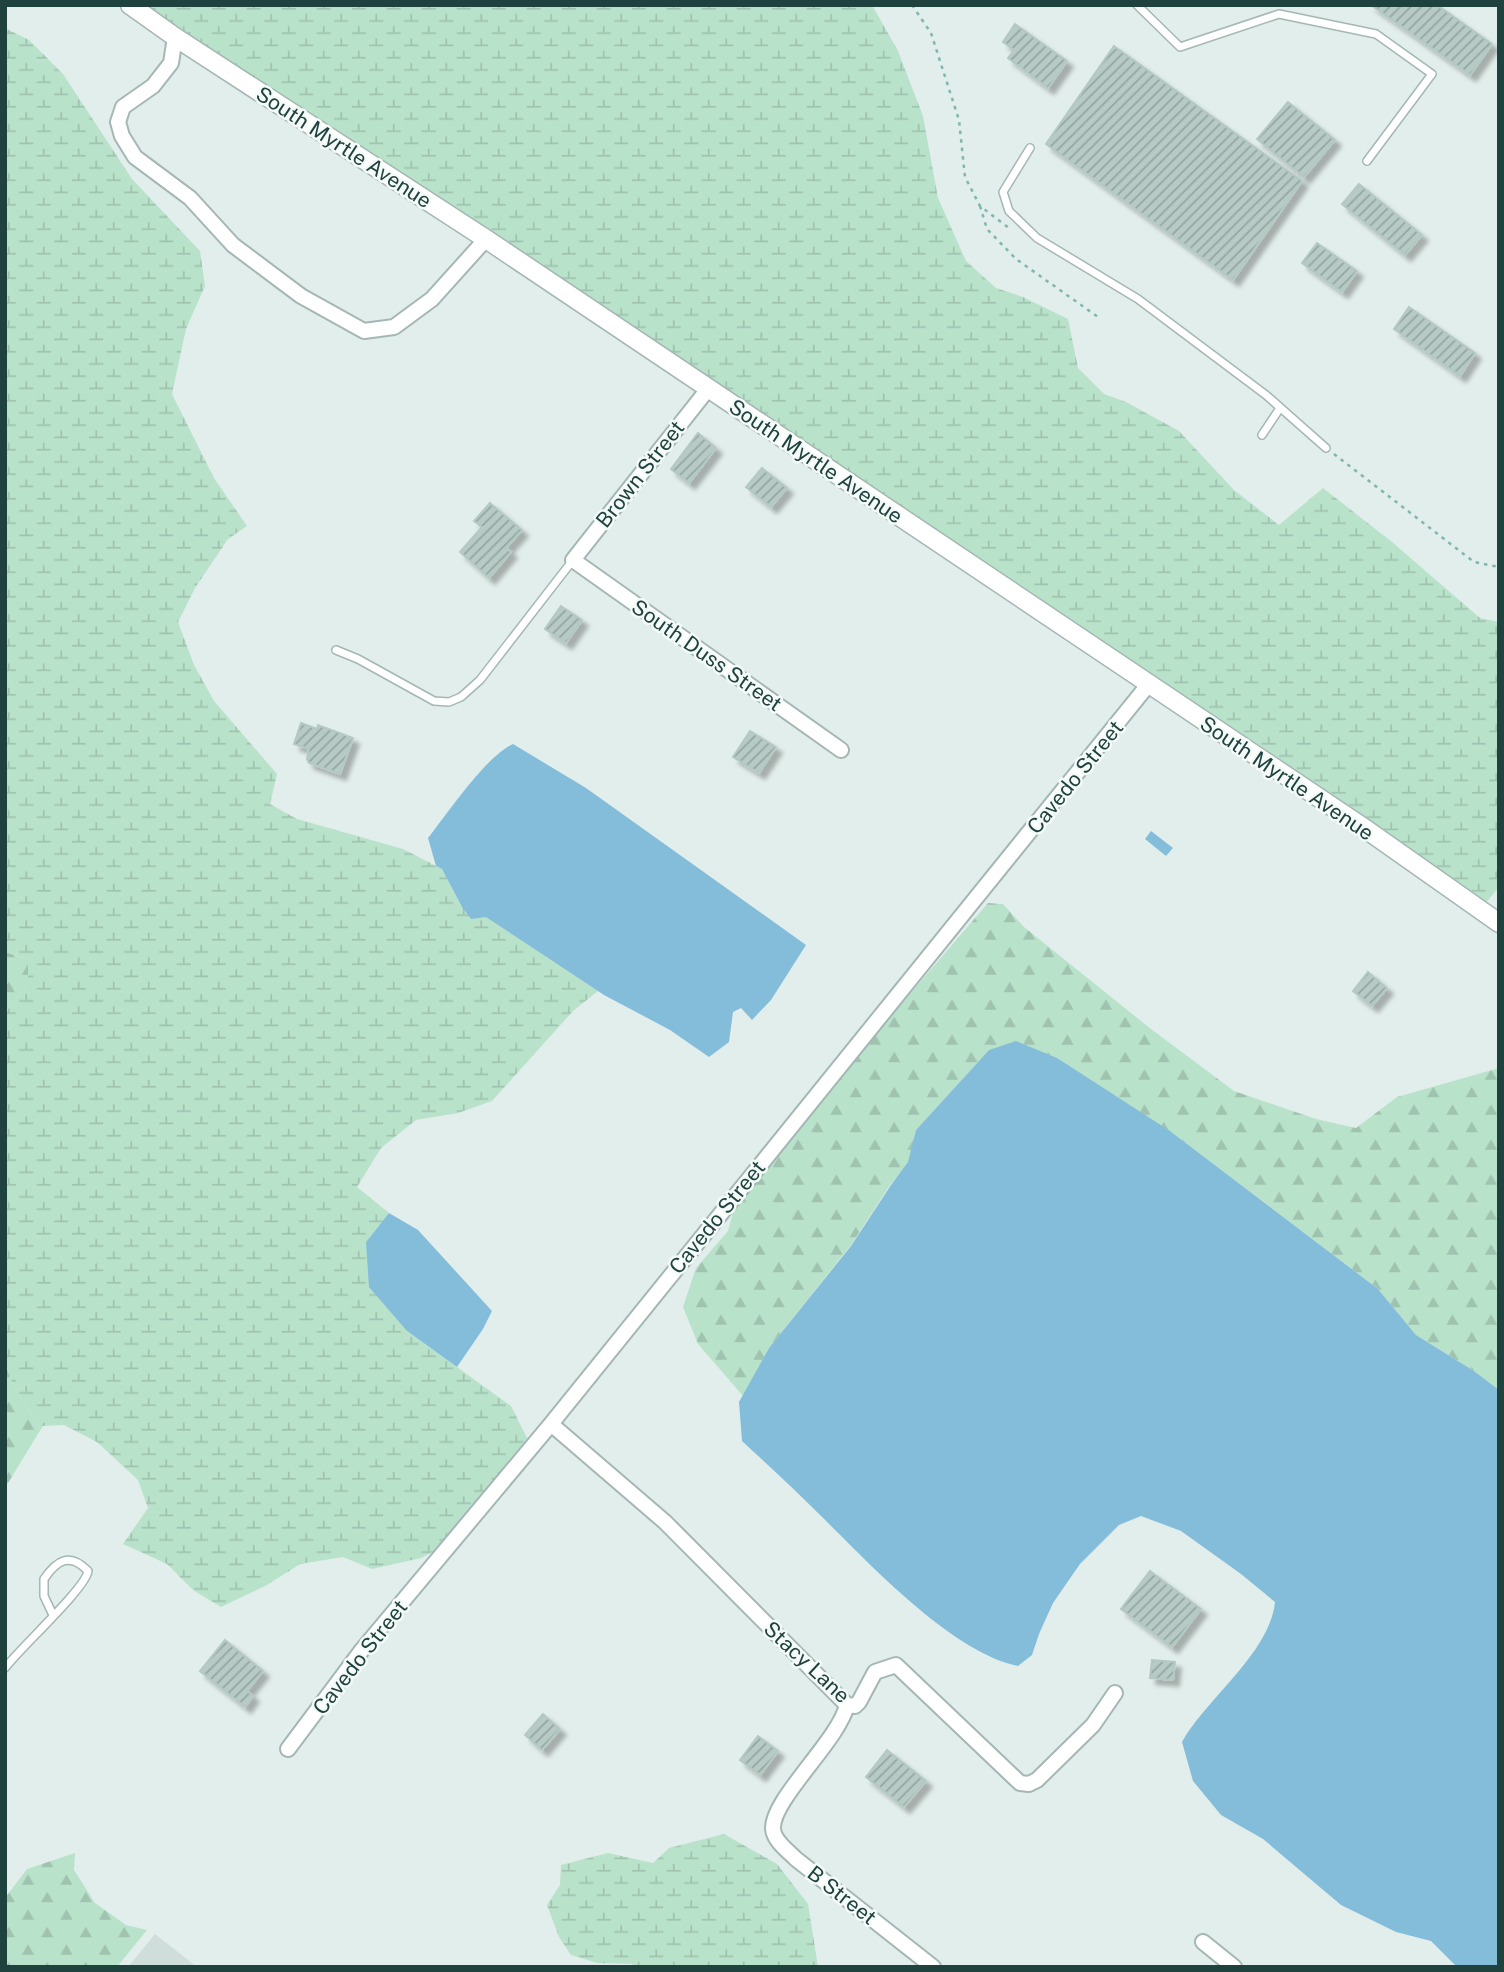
<svg xmlns="http://www.w3.org/2000/svg" width="1504" height="1972" font-family="'Public Sans',sans-serif">
  <style>
    .built { fill: #d0dedb }
    .forest { fill: url(#forest-firs) }
    .wetland { fill: url(#wetland-marsh) }
    .water { fill: #84bdda }
    .building { fill: url(#building-hatch); stroke: #b4c9c4; stroke-width: 2; filter: url(#shadow) }
    .lines { fill: none; stroke-linecap: round; stroke-linejoin: round }
    .service-casing { stroke: #a4b7b4; stroke-width: 10 }
    .minor-casing { stroke: #a4b7b4; stroke-width: 18 }
    .tertiary-casing { stroke: #a4b7b4; stroke-width: 21 }
    .path { stroke: #7fb6ae; stroke-width: 2.5; stroke-dasharray: 3.5 5; stroke-linecap: butt }
    .service { stroke: #fff; stroke-width: 7 }
    .minor { stroke: #fff; stroke-width: 14 }
    .tertiary { stroke: #fff; stroke-width: 18 }
    .labels { text-anchor: middle; dominant-baseline: central; stroke-width: 5; stroke-linejoin: round; paint-order: stroke }
    .street-label { font-size: 21px; fill: #20423f; stroke: #f4faf8 }
  </style>
  <defs>
    <pattern id="forest-firs" width="22" height="20" patternUnits="userSpaceOnUse" patternTransform="scale(1.75)"><rect width="22" height="20" fill="#b9e2cb"/><path d="M5 1l3.5 6h-7zM16 11l3.5 6h-7z" fill="#9fc3af"/></pattern>
    <pattern id="wetland-marsh" width="20" height="14" patternUnits="userSpaceOnUse" patternTransform="scale(1.75)"><rect width="20" height="14" fill="#b9e2cb"/><path d="M1 5h8M5 5V1M11 12h8M15 12V8" fill="none" stroke="#9fc3af"/></pattern>
    <pattern id="building-hatch" width="6" height="6" patternUnits="userSpaceOnUse" patternTransform="scale(1.75)"><rect width="6" height="6" fill="#b7cac5"/><path d="M-1 1l2-2M0 6l6-6M5 7l2-2" fill="none" stroke="#94a6a1"/></pattern>
    <filter id="shadow"><feDropShadow dx="6" dy="6" stdDeviation="2" flood-color="#0004"/></filter>
  </defs>
  <rect width="100%" height="100%" fill="#e2eeeb"/>
  <!-- built -->
  <path class="built" d="M155,1934L197,1967H128Z"/>
  <!-- forest -->
  <path class="forest" d="M988,903L1003,904L1024,927L1151,1029L1234,1091L1316,1119L1356,1128L1397,1097L1499,1068V1390L1474,1371L1416,1335L1378,1289L1170,1131L989,1050L916,1130L909,1162L890,1185L851,1245L769,1348L743,1396L698,1344L683,1307L696,1268L728,1231L738,1194Z
    M5,952L28,959V985L5,1013Z
    M5,1364L13,1385L41,1429L5,1488Z
    M75,1853L74,1870L95,1903L126,1925L147,1930L117,1967H5V1898L27,1869Z"/>
  <!-- wetland -->
  <path class="wetland" d="M130,5H872L898,51L923,116L938,198L966,261L996,288L1023,297L1068,319L1078,368L1104,394L1126,402L1179,431L1234,490L1279,525L1323,488L1392,542L1480,618L1499,622V887L1480,910Z
    M5,28L29,40L63,74L132,179L200,251L205,286L186,329L172,394L214,478L247,526L228,539L195,588L178,622L194,665L214,701L277,774L270,804L297,819L403,849L442,869L462,907L486,916L598,991L573,1011L492,1101L458,1113L416,1120L381,1148L357,1187L389,1213L366,1242L407,1331L511,1406L527,1438L509,1489L459,1538L421,1558L372,1569L343,1557L300,1564L267,1585L221,1607L193,1590L167,1564L123,1544L148,1508L138,1480L97,1442L64,1425L43,1426L41,1429L13,1385L5,1364V1013L28,985V959L5,952Z
    M724,1834L777,1864L808,1904L818,1967H633L632,1964L597,1963L571,1955L559,1937L547,1905L560,1885L561,1865L608,1853L653,1863L669,1848Z"/>
  <!-- water -->
  <path class="water" d="M513,744L586,788L806,945L771,1000L752,1020L741,1008L733,1012L729,1042L709,1057L670,1030L604,995L486,917L471,919L462,907L442,869L436,866L428,838C448,813 486,756 513,744Z
    M1151,831L1173,848L1166,856L1145,839Z
    M1016,1041L1057,1058L1170,1131L1378,1289L1416,1335L1474,1371L1499,1390V1967H1457L1431,1941L1396,1932L1341,1905L1263,1839L1221,1815L1193,1781L1182,1742C1206,1699 1270,1653 1275,1602L1241,1574L1181,1531L1141,1516L1119,1525L1080,1564L1053,1603L1039,1634L1032,1655L1018,1666C951,1652 869,1563 820,1515C795,1490 768,1465 742,1441L739,1402L769,1348L851,1246L891,1185L908,1162L916,1130L989,1050Z
    M389,1213L418,1230L492,1311L483,1329L457,1367L407,1331L369,1287L366,1242Z"/>
  <!-- building -->
  <path class="building" d="M1371,5H1437L1492,44L1470,75Z
    M1015,24L1067,61L1048,88L1008,58L1014,50L1003,42Z
    M1114,46L1302,181L1233,280L1046,144Z
    M1288,102L1335,140L1304,177L1257,139Z
    M1359,184L1422,235L1405,255L1342,204Z
    M1317,243L1357,271L1342,292L1302,263Z
    M1409,307L1475,353L1460,376L1394,329Z
    M698,433L716,448L689,483L671,469Z
    M762,468L787,488L771,507L746,487Z
    M490,503L522,530L506,548L511,552L489,578L460,552L482,527L474,521Z
    M561,606L582,620L566,643L545,629Z
    M301,723L317,729L318,725L353,738L340,774L309,763L307,759L309,749L294,744Z
    M750,731L776,747L759,773L733,757Z
    M1368,972L1387,988L1372,1006L1353,991Z
    M1150,1571L1201,1609L1172,1647L1121,1609Z
    M225,1640L263,1671L247,1691L253,1696L245,1707L200,1671Z
    M1152,1660L1175,1662L1173,1680L1150,1678Z
    M543,1714L560,1729L542,1750L525,1735Z
    M758,1736L778,1751L760,1775L740,1760Z
    M887,1750L926,1781L904,1807L866,1777Z"/>
  <g class="lines">
    <!-- service casing -->
    <g class="service-casing">
      <path id="service" d="M1137,5L1180,47L1279,14L1376,34L1432,74L1367,161
        M1030,148L1003,192L1009,211L1037,238L1138,299L1266,395L1326,448
        M1262,435L1280,408
        M336,650L358,659L434,701L449,702L461,697L480,680L573,560
        M5,1668C20,1648 86,1588 88,1571C70,1552 57,1560 44,1579V1596L53,1615"/>
    </g>
    <!-- minor casing -->
    <g class="minor-casing">
      <path id="minor" d="M175,37L171,63L153,86L123,107L118,122L122,136L135,157L190,198L233,245L301,296L364,331L394,327L432,299L486,239
        M708,389L573,560L841,750
        M551,1424L665,1522L847,1705L855,1706L859,1702L875,1672L896,1665L1020,1783L1029,1784L1037,1780L1093,1725L1115,1693
        M847,1705C839,1740 771,1800 773,1829C774,1841 788,1851 796,1859L933,1967
        M288,1749L362,1650L551,1424L1148,685
        M1203,1942L1234,1967"/>
    </g>
    <!-- tertiary casing -->
    <g class="tertiary-casing">
      <path id="tertiary" d="M130,5L175,37L486,239L1367,830L1499,923"/>
    </g>
    <!-- path -->
    <path class="path" d="M912,5L931,33L959,120L965,177L980,206L1009,228
      M980,206L987,229L1016,259L1098,317
      M1334,454L1474,562L1499,567"/>
    <!-- service -->
    <use href="#service" class="service"/>
    <!-- minor -->
    <use href="#minor" class="minor"/>
    <!-- tertiary -->
    <use href="#tertiary" class="tertiary"/>
  </g>
  <g class="labels">
    <!-- street labels -->
    <g class="street-label">
      <text transform="translate(344 147) rotate(33)">South Myrtle Avenue</text>
      <text transform="translate(816 461) rotate(34)">South Myrtle Avenue</text>
      <text transform="translate(640 474) rotate(-52)">Brown Street</text>
      <text transform="translate(707 655) rotate(35)">South Duss Street</text>
      <text transform="translate(1075 777) rotate(-51)">Cavedo Street</text>
      <text transform="translate(1287 778) rotate(34)">South Myrtle Avenue</text>
      <text transform="translate(717 1217) rotate(-51)">Cavedo Street</text>
      <text transform="translate(360 1657) rotate(-52)">Cavedo Street</text>
      <text transform="translate(807 1662) rotate(43)">Stacy Lane</text>
      <text transform="translate(842 1895) rotate(38)">B Street</text>
    </g>
  </g>
  <!-- border -->
  <rect width="1504" height="1972" fill="none" stroke="#20423f" stroke-width="14"/>
</svg>
